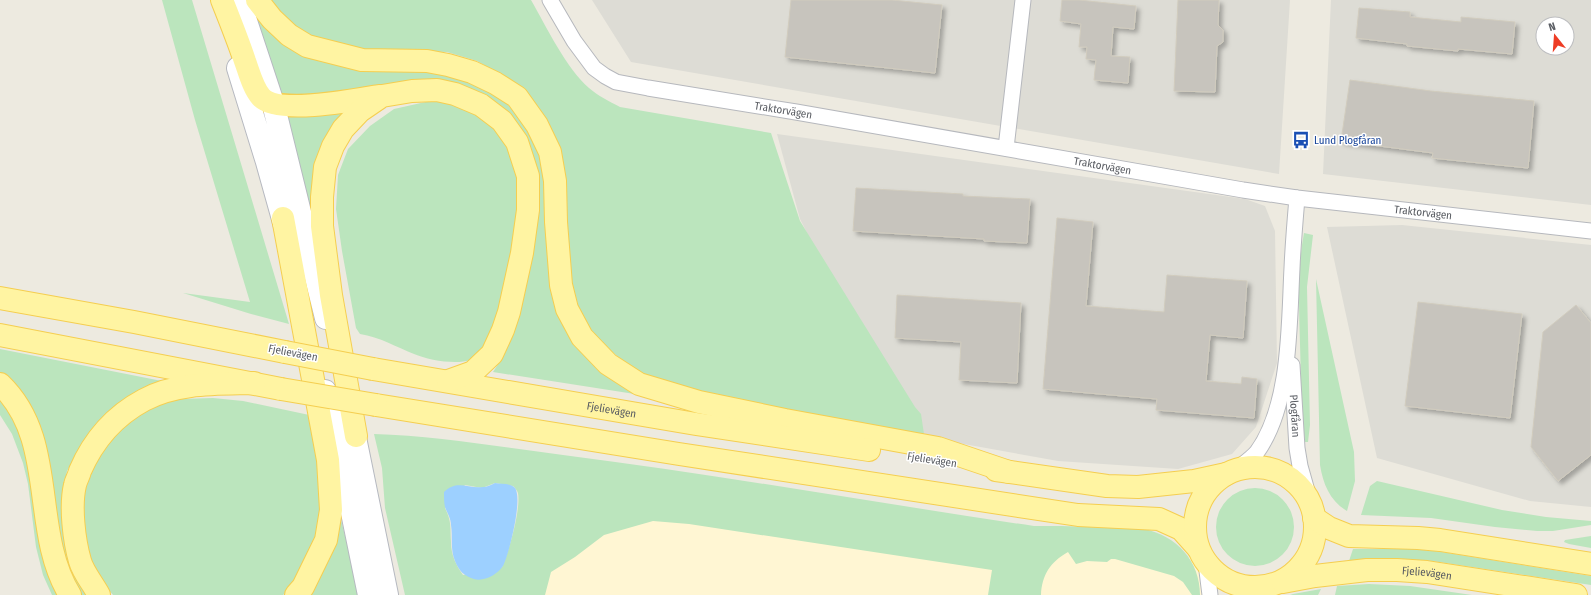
<svg xmlns="http://www.w3.org/2000/svg" width="1591" height="595" font-family="'Fira Sans Condensed',sans-serif">
  <style>
    .commercial { fill: #fff6d3 }
    .industrial { fill: #dddcd5; fill-rule: evenodd }
    .green { fill: #bbe5bd; fill-rule: evenodd }
    .water { fill: #9dd0ff }
    .building { fill: #c7c4bd; stroke: #d1ccbe; filter: url(#shadow) }
    .lines { fill: none; stroke-linecap: round; stroke-linejoin: round }
    .minor-casing { stroke: #b6b8bd; stroke-width: 17 }
    .secondary-casing { stroke: #b6b9c0; stroke-width: 24 }
    .primary-casing { stroke: #f5ce50; stroke-width: 24 }
    .minor { stroke: #fff; stroke-width: 15 }
    .secondary { stroke: #fff; stroke-width: 22 }
    .primary { stroke: #fff4a2; stroke-width: 22 }
    .primary-bridge-casing { stroke: #f5ce50; stroke-width: 24; stroke-linecap: butt }
    .primary-bridge { stroke: #fff4a2; stroke-width: 22 }
    .labels { text-anchor: middle; dominant-baseline: central; stroke-width: 3; stroke-linejoin: round; paint-order: stroke }
    .street-label { font-size: 11px; fill: #595c62; stroke: #fff }
    .transit-label { font-size: 11px; fill: #164399; stroke: #fff; text-anchor: start }
  </style>
  <defs>
    <filter id="shadow"><feDropShadow dx="3.5" dy="3.5" stdDeviation="2" flood-color="#0004"/></filter>
  </defs>
  <rect width="100%" height="100%" fill="#edeae0"/>
  <!-- commercial -->
  <path class="commercial" d="M612,500L1142,540L1194,559L1204,586L1203,595H508Z"/>
  <!-- industrial -->
  <path class="industrial" d="M592,0H1290L1279,174L631,62Z
    M1331,0H1591V205L1323,174ZM1543,24H1567V48H1543Z
    M777,134L1245,199L1265,206L1275,231L1277,363L1256,427L1232,454L1178,469L1058,461L908,434L800,219Z
    M1402,225L1591,245V507L1530,501L1377,458L1327,227Z"/>
  <!-- green -->
  <path class="green" d="M162,0H192L289,324L251,314L183,293L250,302L195,120Z
    M269,0H531C546,26 566,68 589,88C598,96 609,101 620,107L771,133L800,221L915,407L921,414L924,434L851,422L677,388L633,369L600,342L581,316L569,273L565,186L559,145L542,113L512,81L477,61L447,52L368,50L309,35L285,19Z
    M258,16L266,24L422,70L450,74L476,84L505,102L521,119L537,146L544,167L549,277L552,292L641,395L493,372L502,358L535,208L492,102L323,95L289,96L276,91L255,18Z
    M439,99C450,103 473,110 481,116C485,119 488,124 492,127C495,131 499,134 502,138C508,151 516,166 518,180C522,210 500,350 470,360C456,365 428,360 414,354C396,347 380,337 360,334L356,328L342,251L336,209L338,175L348,149L370,126L394,109Z
    M349,108L313,211L309,209L284,115Z
    M1304,233L1313,235L1307,287L1310,425L1308,442H1305C1301,409 1301,376 1300,344C1299,307 1297,270 1304,233Z
    M1316,279L1354,452L1355,481L1347,511C1330,501 1323,484 1320,465Z
    M0,349L167,382L113,409L87,436L67,471L61,508L67,552L91,595H79L60,551L41,427L22,394L0,373Z
    M0,397L18,423L60,595H52L43,575L36,547L28,484L23,463L12,434L0,415Z
    M213,398L243,401L314,416L321,509L317,538L293,586L283,595H113L102,582L91,564L84,539L83,487L102,447L135,416L157,404L180,399Z
    M374,434C437,436 501,447 563,455C721,475 877,503 1034,526H1062L1144,529C1177,536 1200,561 1200,595H1192L1183,582L1174,576L1115,559H1111L1107,562L1087,561L1076,564L1068,552C1050,562 1042,575 1041,595H988L992,570L689,524L653,521L604,535L575,557L551,572L545,595H405L385,508L382,468ZM495,483L513,486C515,488 517,490 518,493C521,509 509,551 502,567L463,575C456,565 451,555 451,542C450,528 452,522 445,508L465,485L482,488Z
    M1377,481L1502,510L1546,517L1591,521V525L1553,531H1537L1495,527L1431,518L1361,515L1370,486Z
    M1216 527a39 39 0 1 1 78 0a39 39 0 1 1-78 0Z
    M338,508L360,595H310L330,558Z
    M1591,536V548L1569,544L1564,542L1565,540Z
    M1353,549H1413L1436,551L1591,576V585L1432,561L1389,558L1349,561Z
    M1369,584L1410,586L1472,595H1335L1337,586Z
    M1321,589L1318,595H1290L1293,594Z"/>
  <!-- water -->
  <path class="water" d="M495,483C501,484 511,483 515,488C523,499 509,554 503,566C498,574 484,582 474,579C464,576 459,571 455,561C450,549 453,537 451,525C451,518 447,513 445,507C444,503 444,497 444,492C457,479 468,489 483,487C487,487 491,485 495,483Z"/>
  <!-- building -->
  <path class="building" d="M791,0H892L942,5L935,73L785,57Z
    M1062,0H1079L1136,6L1134,29L1113,27L1111,56L1130,57L1128,83L1094,80L1096,60L1086,59L1087,47H1079L1081,24L1060,21Z
    M1178,0H1219L1218,25L1223,30V42L1217,46L1215,92L1174,91Z
    M1359,8L1410,12V17L1461,22V17L1515,22L1512,54L1458,49V51L1407,46V44L1356,38Z
    M1350,80L1431,91L1534,101L1528,168L1432,158L1433,153L1341,141Z
    M856,188L963,194V196L1030,199L1027,243L984,241V239L853,231Z
    M1057,218L1093,222L1086,306L1164,312L1167,275L1247,281L1243,338L1210,335L1206,381L1241,384L1242,377L1257,379L1254,418L1156,410L1157,399L1043,389Z
    M897,295L1021,303L1017,383L959,380L961,342L895,338Z
    M1418,302L1522,314L1510,418L1405,406Z
    M1576,305L1591,323V455L1558,481L1531,447L1543,332Z"/>
  <g class="lines">
    <!-- minor casing -->
    <g class="minor-casing">
      <g id="minor">
        <path id="s1" d="M550,0L574,41L594,68L605,76L616,82L648,88L796,112L1243,190L1297,198L1591,231"/>
        <path d="M1006,148L1023,0"/>
        <path id="s2" d="M1292,365L1297,448L1300,466L1311,505"/>
        <path d="M1236,470C1243,464 1251,459 1257,452C1291,405 1289,324 1292,268C1293,244 1295,221 1297,198"/>
        <path d="M1206,563L1210,595"/>
        <path d="M1255,595L1267,586"/>
      </g>
    </g>
    <!-- secondary casing -->
    <g class="secondary-casing">
      <path id="secondary" d="M239,0L273,103L326,318
        M238,68L267,162L288,237
        M325,391L339,449L369,595
        M351,418L387,595"/>
    </g>
    <!-- primary casing -->
    <g class="primary-casing">
      <g id="primary">
        <path d="M222,0C230,20 238,40 245,61C249,72 253,88 261,97C277,115 356,100 379,96"/>
        <path d="M257,0L272,19L289,35L307,46L362,60L427,61L448,65L472,72L495,83L517,97L537,125L550,152L555,181L556,222L561,285L567,309L582,337L608,364L639,384L699,402L785,420L938,448L1009,472"/>
        <path d="M283,218L328,460L331,510L326,540L303,587L296,595"/>
        <path d="M0,298L134,322L285,352"/>
        <path d="M0,335L281,389"/>
        <path id="s3" d="M373,369L696,424L869,450"/>
        <path d="M0,384C59,440 30,530 70,595"/>
        <path d="M376,405L679,454L1078,515L1159,519L1181,529L1198,548"/>
        <path d="M356,436L331,295L322,226V197L325,167L333,146L343,129L360,111L382,96L412,91L437,90L455,94L481,105L502,121L517,142L528,176V210L522,253L509,312L503,330L492,354L473,372L448,381"/>
        <circle cx="1255" cy="527" r="60"/>
        <path d="M996,470L1107,486L1138,487L1194,481L1226,474"/>
        <path d="M1314,518L1329,528L1349,536L1418,538L1440,540L1591,564"/>
        <path id="s4" d="M1283,582L1315,576L1367,570H1397L1427,572L1576,595"/>
        <path d="M99,595C93,584 83,572 80,561C74,540 70,506 75,485C76,480 79,476 80,471C93,441 114,416 144,400C177,382 218,384 254,383"/>
      </g>
    </g>
    <!-- minor -->
    <use href="#minor" class="minor"/>
    <!-- secondary -->
    <use href="#secondary" class="secondary"/>
    <!-- primary -->
    <use href="#primary" class="primary"/>
    <!-- primary-bridge casing -->
    <g class="primary-bridge-casing">
      <path id="primary-bridge" d="M285,352L373,369
        M281,389L376,405"/>
    </g>
    <!-- primary-bridge -->
    <use href="#primary-bridge" class="primary-bridge"/>
  </g>
  <!-- icons -->
  <defs>
    <g id="bus-bare" transform="scale(1.38)"><path d="M-5-6H5V4H4V6H2V4H-2V6H-4V4H-5ZM-3.5-4V0h7V-4ZM-3.5 1.2v1.5H-2V1.2ZM2 1.2v1.5H3.5V1.2Z" fill="#1a4fb4" stroke="#fff" stroke-width="2.5" paint-order="stroke"/></g>
  </defs>
  <g fill-rule="evenodd">
    <use href="#bus-bare" x="1301" y="140"/>
  </g>
  <g class="labels">
    <!-- street labels -->
    <g class="street-label">
      <text stroke="none"><textPath href="#s1" startOffset="277">Traktorvägen</textPath></text>
      <text stroke="none"><textPath href="#s1" startOffset="601">Traktorvägen</textPath></text>
      <text stroke="none"><textPath href="#s1" startOffset="925">Traktorvägen</textPath></text>
      <text transform="translate(293 353) rotate(11)">Fjelievägen</text>
      <text stroke="none"><textPath href="#s3" startOffset="242">Fjelievägen</textPath></text>
      <text stroke="none"><textPath href="#s2" startOffset="51">Plogfåran</textPath></text>
      <text transform="translate(932 460) rotate(9)">Fjelievägen</text>
      <text stroke="none"><textPath href="#s4" startOffset="145">Fjelievägen</textPath></text>
    </g>
    <!-- transit labels -->
    <g class="transit-label">
      <text x="1314" y="140">Lund Plogfåran</text>
    </g>
  </g>
  <!-- north arrow -->
  <g transform="translate(1555 36) rotate(343)"><circle r="19" fill="#ffffff" stroke="#bdbec0"/>
  <path d="M0-3L7 15L0 10L-7 15Z" fill="#ee3d25"/>
  <text y="-6" font-size="11" font-weight="bold" text-anchor="middle" fill="#595c62">N</text>
  </g>
</svg>
